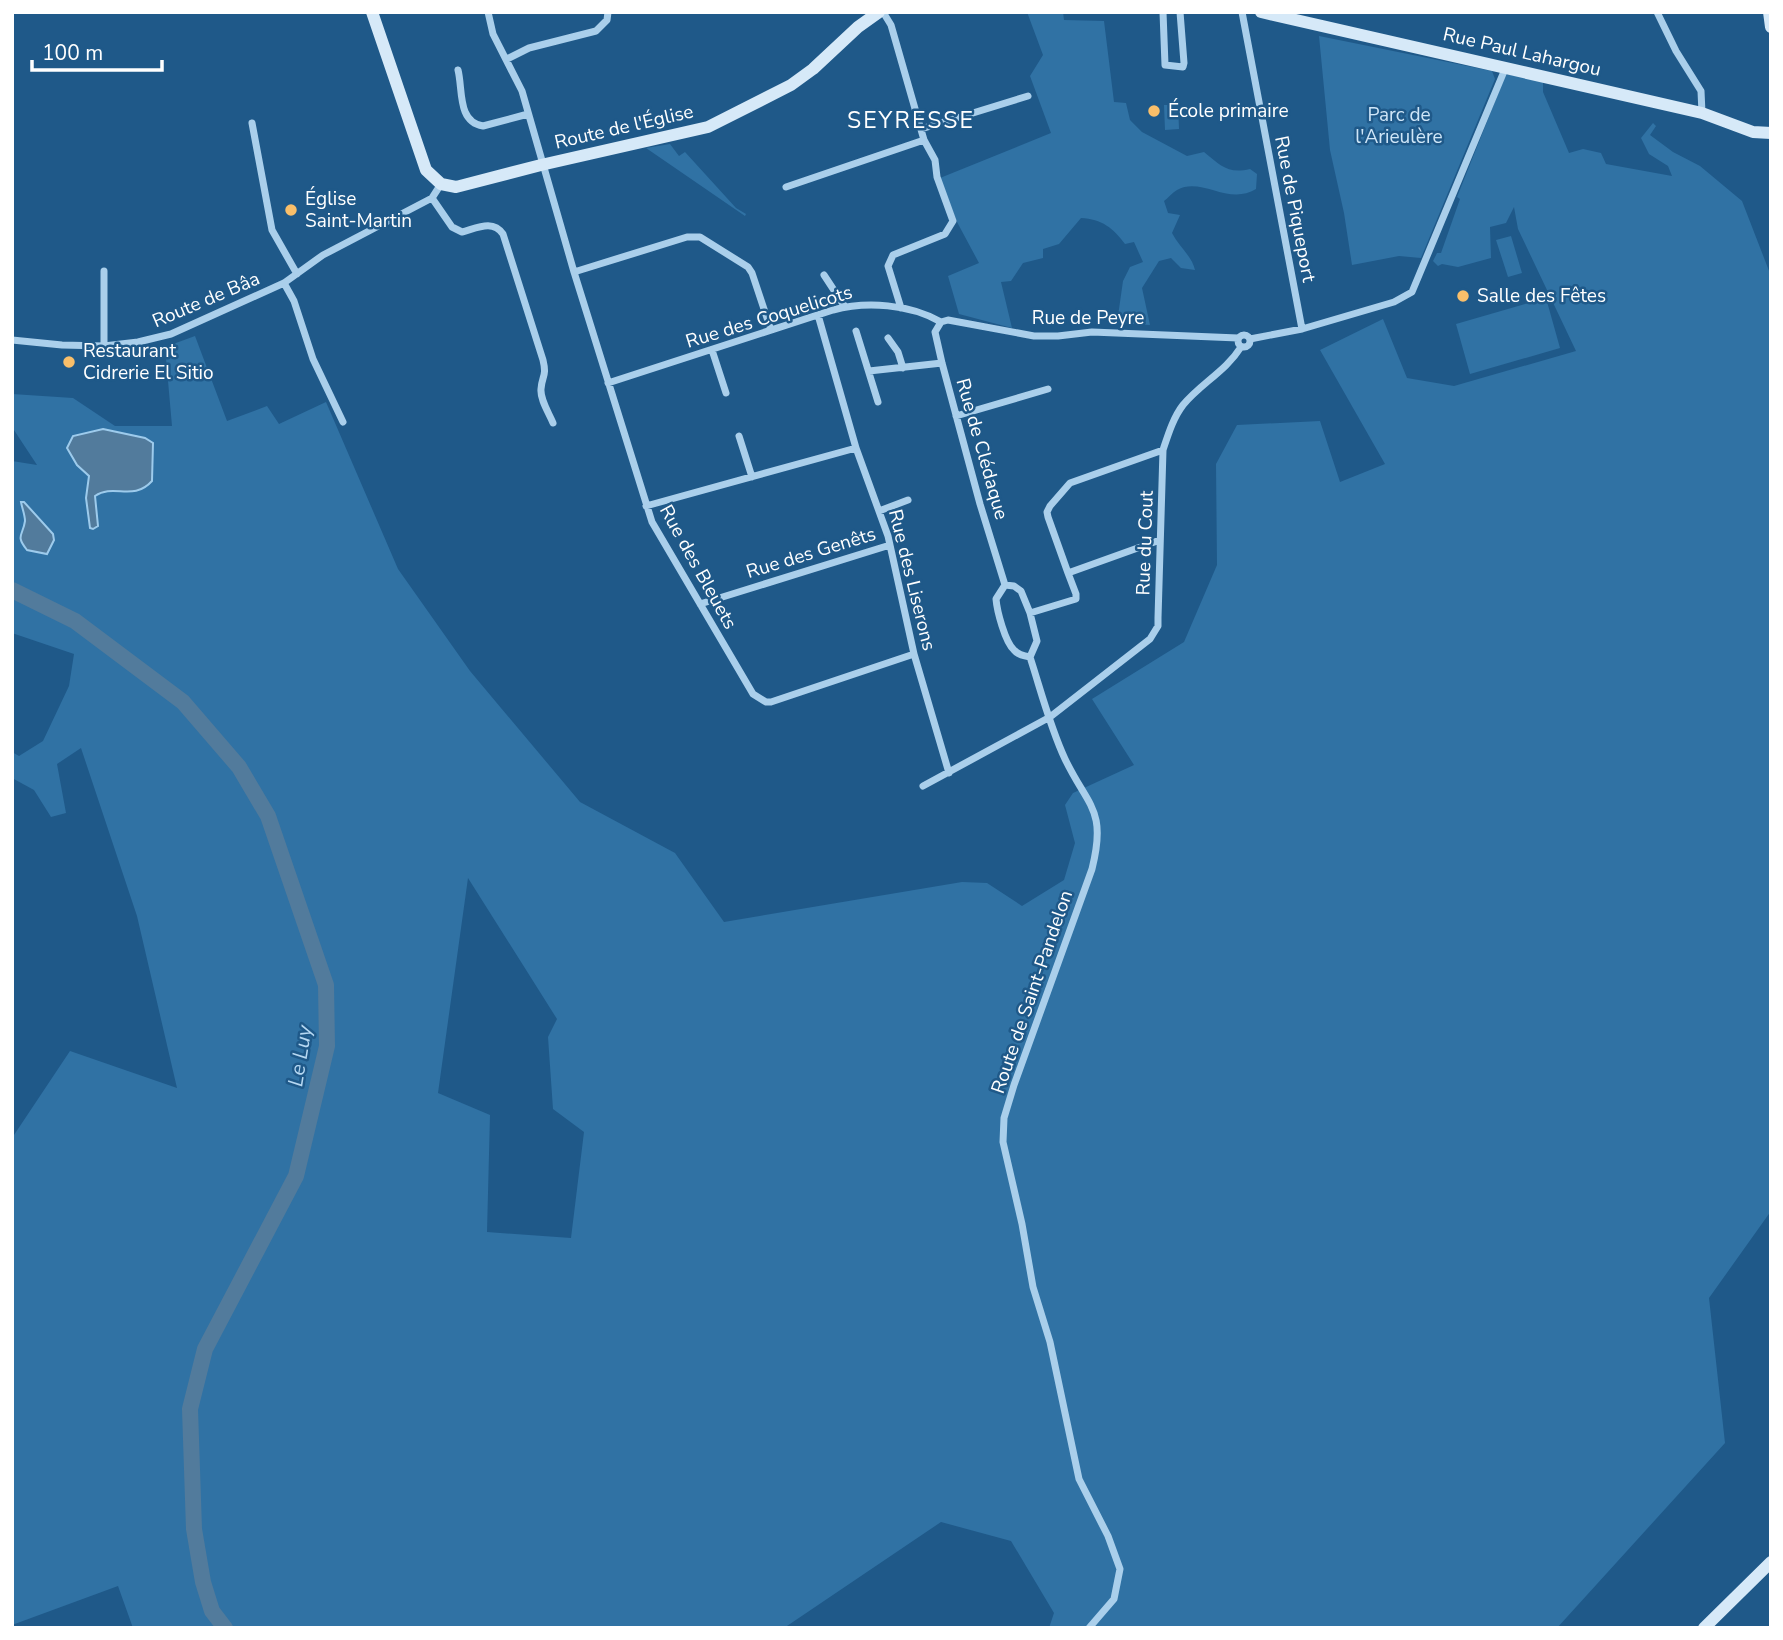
<svg xmlns="http://www.w3.org/2000/svg" width="1783" height="1640" font-family="'Nunito Sans',sans-serif">
  <style>
    .green { fill: #3072a4; fill-rule: evenodd }
    .water { fill: #527b9c; stroke: #9dcbec; stroke-width: 2 }
    .lines { fill: none; stroke-linecap: round; stroke-linejoin: round }
    .river { stroke: #527b9c; stroke-width: 16 }
    .street { stroke: #aacfeb; stroke-width: 7 }
    .secondary { stroke: #d6e9f8; stroke-width: 12 }
    .poi-dot { fill: #f9bf6a; stroke: #1f5989; stroke-width: 2.5 }
    .labels { text-anchor: middle; dominant-baseline: central; stroke-width: 5; stroke-linejoin: round; paint-order: stroke }
    .street-label { font-size: 19px; fill: #fff; stroke: #1f5989 }
    .poi-label { font-size: 19px; fill: #fff; stroke: #1f5989; text-anchor: start }
    .park-label { font-size: 19px; fill: #cfe6f8; stroke: #1f5989 }
    .water-label { font-size: 21px; font-style: italic; fill: #b6d8f2; stroke: #1f5989 }
    .quarter-label { font-size: 23px; letter-spacing: 2px; fill: #fff; stroke: #1f5989 }
  </style>
  <rect width="100%" height="100%" fill="#1f5989"/>
  <!-- green -->
  <path class="green" d="M1027,12H1063L1064,20L1104,21L1114,102L1126,103L1130,120L1142,132L1187,156L1204,152C1221,166 1228,174 1250,169L1257,174L1256,189C1228,206 1201,176 1177,190C1172,193 1168,198 1164,201L1168,213L1180,215L1172,233C1179,247 1192,256 1195,270L1181,268L1171,258L1159,261L1142,288L1150,325L1117,323L1123,281L1130,267L1143,262L1134,242L1125,244C1113,228 1102,219 1081,218L1059,244L1043,249V258L1023,263L1011,281L1001,282L1012,328L959,314L948,276L979,263L957,222L940,178L1051,133L1030,76L1043,55Z
    M1319,36L1492,71L1495,79L1421,258L1399,256L1352,265L1344,213L1330,150Z
    M1506,74L1543,81V92L1569,153L1583,149L1601,153L1606,164L1672,176L1668,166L1649,154L1641,138L1653,123L1656,126L1650,135L1673,152L1700,166L1742,201L1771,276V1211L1709,1298L1725,1443L1557,1628H1049L1054,1613L1011,1541L941,1522L784,1628H133L118,1586L12,1625V1138L70,1051L177,1088L137,916L81,748L57,764L66,813L51,817L34,790L12,778V752L19,756L43,741L69,686L74,654L12,633V461L37,465L12,427V394L73,398L115,426H172L165,347L195,336L227,421L267,406L279,424L326,402L398,569L470,671L580,802L675,853L724,922L962,882L987,883L1022,906L1064,880L1075,843L1065,805L1073,793L1134,765L1092,699L1184,642L1217,565L1216,464L1237,425L1320,421L1340,482L1385,464L1320,350L1383,319L1407,378L1454,386L1576,351L1518,229L1514,207L1506,223L1490,227L1491,258L1458,267L1442,264L1438,266L1433,261L1437,253H1441L1460,199L1457,197ZM468,878L557,1019L548,1037L553,1109L584,1132L571,1238L487,1232L490,1115L438,1093Z
    M1164,105H1178L1179,129L1165,130Z
    M670,144L679,156L685,152L736,208L746,214L745,216L646,148Z
    M1511,236L1522,273L1508,277L1496,240Z
    M1546,298L1560,348L1470,374L1456,324Z"/>
  <!-- water -->
  <path class="water" d="M103,429L145,438L153,443L152,481C133,502 114,483 95,496L98,526L93,529L90,528L86,498L89,476L77,465L67,448L73,436Z
    M21,502H24L53,534L54,540L47,554L27,550C15,535 23,536 25,521C25,515 22,508 21,502Z"/>
  <g class="lines">
    <!-- river -->
    <path class="river" d="M12,590L75,621L183,702L239,767L268,816L326,985L327,1046L296,1176L205,1349L190,1409L194,1529L203,1582L212,1611L225,1628"/>
    <!-- street -->
    <path class="street" d="M488,12L493,34L522,91L574,272L652,522L753,694L766,702H771L914,654
      M883,12L891,25L924,140L935,160L937,177L953,221L945,234L893,255L888,266L901,308
      M1163,12L1165,65L1183,67L1184,63L1180,12
      M1242,12L1302,329
      M1657,12L1676,51L1701,91L1702,113
      M507,59L529,48L596,31L607,20L608,12
      M458,70C463,89 457,122 483,126L528,114
      M252,123L272,230L297,274
      M921,129L1028,96
      M786,187L924,140
      M432,198L452,227L462,232C477,228 493,219 503,234L543,360C547,377 542,375 541,389C540,400 549,413 553,423
      M104,271V346
      M574,272L687,237H700L748,267L752,273L771,330
      M824,275L845,307
      M284,283L294,301L313,359L343,422
      M818,315L856,448L888,536L914,654L949,773
      M941,322L935,332L942,363L980,504L1005,585L996,599C997,611 1005,642 1014,650C1018,655 1024,656 1030,657C1041,691 1050,727 1065,759C1088,807 1107,809 1092,869L1014,1085L1004,1118L1003,1142L1022,1224L1033,1287L1050,1342L1079,1479L1108,1536L1120,1569L1114,1599L1089,1628
      M941,322L948,320L1034,336H1058L1092,332L1238,338
      M856,331L878,402
      M1238 341a6 6 0 1 1 12 0a6 6 0 1 1-12 0Z
      M888,338L898,352L903,368
      M1250,339L1302,329L1394,302L1412,292L1505,69
      M12,340L62,345L104,346L138,342L171,334L284,283L323,255L432,198L441,184
      M712,350L726,393
      M869,371L942,363
      M608,383L833,310C866,301 910,304 941,322
      M956,416L1048,389
      M739,436L752,477
      M646,506L856,448
      M879,511L908,500
      M1068,573L1048,517L1047,512L1050,506L1070,483L1163,450
      M1005,585L1014,586L1021,591L1030,613L1037,641L1030,657
      M700,604L890,545
      M1030,613L1076,599V594L1068,573L1160,540
      M923,786L1050,717L1150,639L1158,626V618L1163,450C1168,435 1173,418 1183,405C1200,384 1226,371 1241,347"/>
    <!-- secondary -->
    <path class="secondary" d="M372,12L426,170L441,184L456,187L541,165L708,127L791,85L813,69L858,27L879,12
      M1261,12L1702,113L1753,132L1771,133
      M1769,12L1771,27
      M1704,1628L1771,1562"/>
  </g>
  <!-- markers -->
  <g class="poi-dot">
    <circle cx="1154" cy="111" r="7"/>
    <circle cx="291" cy="210" r="7"/>
    <circle cx="1463" cy="296" r="7"/>
    <circle cx="69" cy="362" r="7"/>
  </g>
  <g class="labels">
    <!-- street labels -->
    <g class="street-label">
      <text transform="translate(1522 52) rotate(13)">Rue Paul Lahargou</text>
      <text transform="translate(624 127) rotate(-13)">Route de l'Église</text>
      <text transform="translate(1295 209) rotate(79)">Rue de Piqueport</text>
      <text transform="translate(206 300) rotate(-23)">Route de Bâa</text>
      <text transform="translate(769 317) rotate(-17)">Rue des Coquelicots</text>
      <text x="1088" y="318">Rue de Peyre</text>
      <text transform="translate(982 449) rotate(74)">Rue de Clédaque</text>
      <text transform="translate(1145 543) rotate(-88)">Rue du Cout</text>
      <text transform="translate(811 553) rotate(-17)">Rue des Genêts</text>
      <text transform="translate(698 567) rotate(61)">Rue des Bleuets</text>
      <text transform="translate(912 580) rotate(76)">Rue des Liserons</text>
      <text transform="translate(1032 992) rotate(-71)">Route de Saint-Pandelon</text>
    </g>
    <!-- poi labels -->
    <g class="poi-label">
      <text x="1168" y="111">École primaire</text>
      <text x="305" y="199">Église<tspan x="305" dy="22">Saint-Martin</tspan></text>
      <text x="1477" y="296">Salle des Fêtes</text>
      <text x="83" y="351">Restaurant<tspan x="83" dy="22">Cidrerie El Sitio</tspan></text>
    </g>
    <!-- park labels -->
    <g class="park-label">
      <text x="1399" y="115">Parc de<tspan x="1399" dy="22">l'Arieulère</tspan></text>
    </g>
    <!-- water labels -->
    <g class="water-label">
      <text transform="translate(300 1056) rotate(-81)">Le Luy</text>
    </g>
    <!-- quarter labels -->
    <g class="quarter-label">
      <text x="911" y="120">SEYRESSE</text>
    </g>
  </g>
  <!-- border -->
  <rect width="1783" height="1640" fill="none" stroke="#ffffff" stroke-width="28"/>
  <!-- scale -->
  <path d="M32 60v10h130v-10" fill="none" stroke="#ffffff" stroke-width="3.5"/>
  <text x="42" y="60" font-size="21" fill="#ffffff" stroke="#1f5989" stroke-width="5" paint-order="stroke">100 m</text>
</svg>
